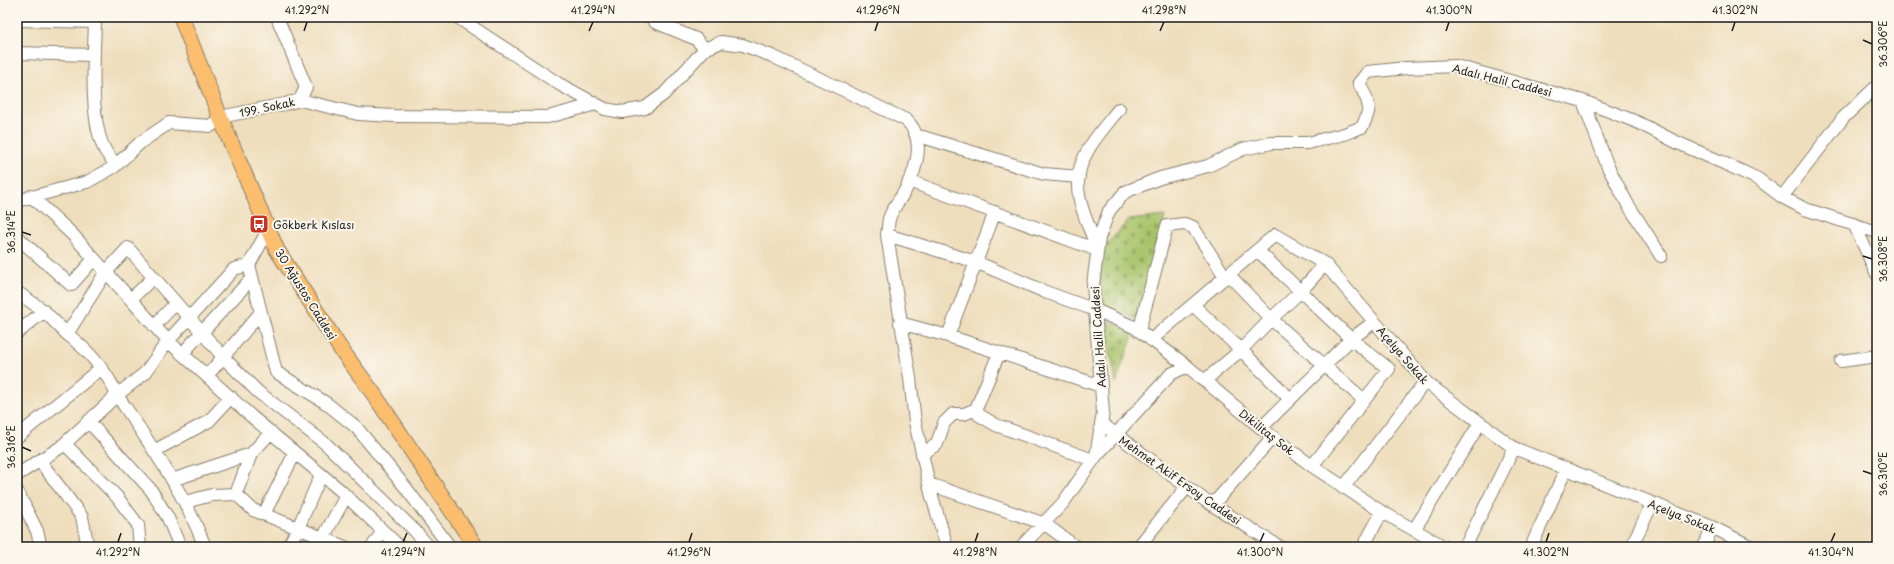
<svg xmlns="http://www.w3.org/2000/svg" width="1894" height="564" font-family="'Playpen Sans',sans-serif">
  <style>
    .cemetery { fill: url(#cemetery-stones); stroke: #627042 }
    .lines { fill: none; stroke-linecap: round; stroke-linejoin: round }
    .minor-casing { stroke: #867d6c; stroke-width: 14 }
    .major-casing { stroke: #867d6c; stroke-width: 17 }
    .minor { stroke: #fff; stroke-width: 12 }
    .major { stroke: #fbbd6e; stroke-width: 15 }
    .ticks { fill: none; stroke: #1c1c1c; stroke-width: 1.5 }
    .labels { text-anchor: middle; dominant-baseline: central; stroke-width: 4; stroke-linejoin: round; paint-order: stroke }
    .street-label { font-size: 11px; fill: #1c1c1c; stroke: #fbf7ec }
    .poi-label { font-size: 11px; fill: #1c1c1c; stroke: #fbf7ec; text-anchor: start }
    .neatline { fill: none; stroke: #1c1c1c; stroke-width: 1.5 }
    .ticks-label { font-size: 10px; text-anchor: middle; fill: #1c1c1c }
  </style>
  <defs>
    <pattern id="cemetery-stones" width="16" height="16" patternUnits="userSpaceOnUse"><rect width="16" height="16" fill="#a7c369"/><path d="M2 7V4a2 2 0 0 1 4 0v3zM10 15v-3a2 2 0 0 1 4 0v3z" fill="#8fa75a"/></pattern>
  </defs>
  <rect width="100%" height="100%" fill="#fbf7ec"/>
  <filter id="ink" filterUnits="userSpaceOnUse"><feTurbulence type="fractalNoise" baseFrequency=".025" numOctaves="2"/><feDisplacementMap in="SourceGraphic" scale="8" xChannelSelector="R" yChannelSelector="G"/><feConvolveMatrix kernelMatrix="1 2 1 2 8 2 1 2 1" color-interpolation-filters="sRGB"/></filter>
  <filter id="wash" filterUnits="userSpaceOnUse"><feTurbulence type="fractalNoise" baseFrequency=".012" numOctaves="4" result="noise"/><feDisplacementMap in="SourceGraphic" scale="16" xChannelSelector="R" yChannelSelector="G"/><feGaussianBlur stdDeviation="0.9" result="paint"/><feColorMatrix in="noise" values="0 0 0 0 0 0 0 0 0 0 0 0 0 0 0 0 0 1.4 0 .05"/><feComposite in="paint" operator="in"/></filter>
  <g filter="url(#wash)">
    <rect width="100%" height="100%" fill="#efdebd"/>
    <!-- cemetery -->
    <path class="cemetery" d="M1165,216L1140,321L1100,303L1101,250L1129,220Z
      M1104,319L1134,332L1116,383Z"/>
  </g>
  <g filter="url(#ink)">
    <g class="lines">
      <!-- minor casing -->
      <g class="minor-casing">
        <path id="minor" d="M457,17L559,84L605,109L622,112L645,108L664,94L705,49L721,42L743,45L772,56L906,120C926,138 917,168 906,189C901,198 892,209 889,219C888,224 888,230 887,235L910,378L915,422L931,493L947,547
          M651,17L655,22L696,39L705,49
          M17,20L95,22V17
          M95,22C94,55 89,121 105,150C107,155 113,160 116,164
          M17,53L94,55
          M300,100L358,114L393,116L548,117L596,104
          M1583,101L1608,167L1627,203L1661,256
          M916,135L1044,174L1079,177
          M909,181L1097,250
          M31,196L72,234L168,341L252,417L340,490L400,547
          M1782,197L1843,118L1877,86
          M17,201L87,182L114,167L141,142L169,123L211,126L220,117L285,104L300,100L306,87L277,17
          M995,212L948,336L1101,386
          M1854,224L1877,274
          M268,230L249,265L276,372L326,403L356,427L406,488L450,547
          M887,235L976,262L1043,291L1095,310L1134,327L1187,366L1261,428L1312,466L1382,512L1445,547
          M17,237L71,285L94,259
          M1097,249C1091,230 1077,203 1078,183C1078,155 1102,130 1119,109
          M1258,251L1351,339L1261,428
          M1325,264L1301,291L1271,319L1364,400
          M17,292L44,311L67,334L106,272L128,248L226,360L258,392L326,444L415,531L429,547
          M131,299L153,278
          M1193,305L1241,350L1271,319L1229,275
          M900,323L948,336
          M154,326L176,303
          M1139,331L1167,226L1184,224L1193,227L1226,278
          M17,333L44,311
          M1151,340L1275,235L1325,264L1427,383L1514,448L1712,527L1752,547
          M999,353L976,409L979,415L996,425L1093,460
          M182,354L252,278
          M1841,361L1877,356
          M207,376L261,312
          M1204,381L1241,350L1290,399
          M89,422L151,490L168,518L180,547
          M1101,423L1206,501L1280,547
          M17,437L101,368
          M65,444L117,497L138,525L140,547
          M154,451L209,421L231,397
          M922,454L937,444L944,423L953,414H964L976,409
          M1096,456L1171,374L1187,366
          M40,461L82,517L88,547
          M1312,466L1389,369L1351,339L1374,322
          M17,475L61,447L117,395C106,370 89,351 67,334
          M172,480L251,454L271,432
          M929,484L1045,524L1076,547
          M1343,488L1421,387L1427,383
          M17,491L37,531L41,547
          M236,494L253,510L298,528L321,475
          M1206,501L1215,502L1273,437
          M185,502L212,495L236,494L251,454
          M264,514L295,453
          M1414,530L1480,423
          M205,547C184,492 150,444 117,395L145,373L168,341L234,269L249,265
          M288,547L298,528L345,547
          M318,547L346,496
          M372,547L383,531
          M1021,547L1063,503L1096,456L1103,412L1093,285L1099,238L1109,211L1125,192L1160,178L1208,166L1243,149L1272,143H1308L1344,134L1362,127C1373,106 1369,103 1359,83L1368,72L1406,68L1456,66L1583,101L1637,122L1676,142L1728,165L1758,179L1782,197L1805,209L1877,232
          M1138,547L1187,487
          M1363,547L1382,512
          M1465,547L1514,448
          M1531,547L1566,469
          M1631,547L1652,504
          M1704,547L1712,527"/>
      </g>
      <!-- major casing -->
      <g class="major-casing">
        <path id="major" d="M181,17L220,117L277,250L340,348L373,393L476,547"/>
      </g>
      <!-- minor -->
      <use href="#minor" class="minor"/>
      <!-- major -->
      <use href="#major" class="major"/>
    </g>
  </g>
  <!-- ticks -->
  <path class="ticks" d="M304,31L307,22M589,31L593,22M875,31L878,22M1160,31L1164,22M1446,31L1449,22M1732,31L1735,22M1863,40L1872,44M22,232L31,235M1863,256L1872,259M22,447L31,451M1863,471L1872,474M118,542L121,533M403,542L407,533M689,542L692,533M975,542L978,533M1260,542L1264,533M1546,542L1549,533M1831,542L1835,533"/>
  <!-- icons -->
  <defs>
    <g id="bus-square" transform="scale(1)"><rect x="-9" y="-9" width="18" height="18" rx="4" fill="#c8321e" stroke="#fbf7ec"/><path d="M-5-6H5V4H4V6H2V4H-2V6H-4V4H-5ZM-3.5-4V0h7V-4ZM-3.5 1.2v1.5H-2V1.2ZM2 1.2v1.5H3.5V1.2Z" fill="#fff"/></g>
  </defs>
  <g fill-rule="evenodd">
    <use href="#bus-square" x="259" y="224"/>
  </g>
  <g class="labels">
    <!-- street labels -->
    <g class="street-label">
      <text transform="translate(1502 80) rotate(14)">Adalı Halil Caddesi</text>
      <text transform="translate(267 107) rotate(-12)">199. Sokak</text>
      <text transform="translate(306 294) rotate(58)">30 Ağustos Caddesi</text>
      <text transform="translate(1098 337) rotate(-94)">Adalı Halil Caddesi</text>
      <text transform="translate(1403 355) rotate(49)">Açelya Sokak</text>
      <text transform="translate(1267 432) rotate(38)">Dikilitaş Sok</text>
      <text transform="translate(1180 480) rotate(35)">Mehmet Akif Ersoy Caddesi</text>
      <text transform="translate(1682 516) rotate(22)">Açelya Sokak</text>
    </g>
    <!-- poi labels -->
    <g class="poi-label">
      <text x="273" y="224">Gökberk Kıslası</text>
    </g>
  </g>
  <!-- margin -->
  <rect width="1894" height="564" fill="none" stroke="#fbf7ec" stroke-width="44"/>
  <rect x="22" y="22" width="1850" height="520" class="neatline"/>
  <g class="ticks-label">
    <text x="307" y="14">41.292°N</text>
    <text x="593" y="14">41.294°N</text>
    <text x="878" y="14">41.296°N</text>
    <text x="1164" y="14">41.298°N</text>
    <text x="1449" y="14">41.300°N</text>
    <text x="1735" y="14">41.302°N</text>
    <text transform="translate(1883 44) rotate(-90)" y="4">36.306°E</text>
    <text transform="translate(11 232) rotate(-90)" y="4">36.314°E</text>
    <text transform="translate(1883 259) rotate(-90)" y="4">36.308°E</text>
    <text transform="translate(11 447) rotate(-90)" y="4">36.316°E</text>
    <text transform="translate(1883 474) rotate(-90)" y="4">36.310°E</text>
    <text x="118" y="556">41.292°N</text>
    <text x="403" y="556">41.294°N</text>
    <text x="689" y="556">41.296°N</text>
    <text x="975" y="556">41.298°N</text>
    <text x="1260" y="556">41.300°N</text>
    <text x="1546" y="556">41.302°N</text>
    <text x="1831" y="556">41.304°N</text>
  </g>
</svg>
